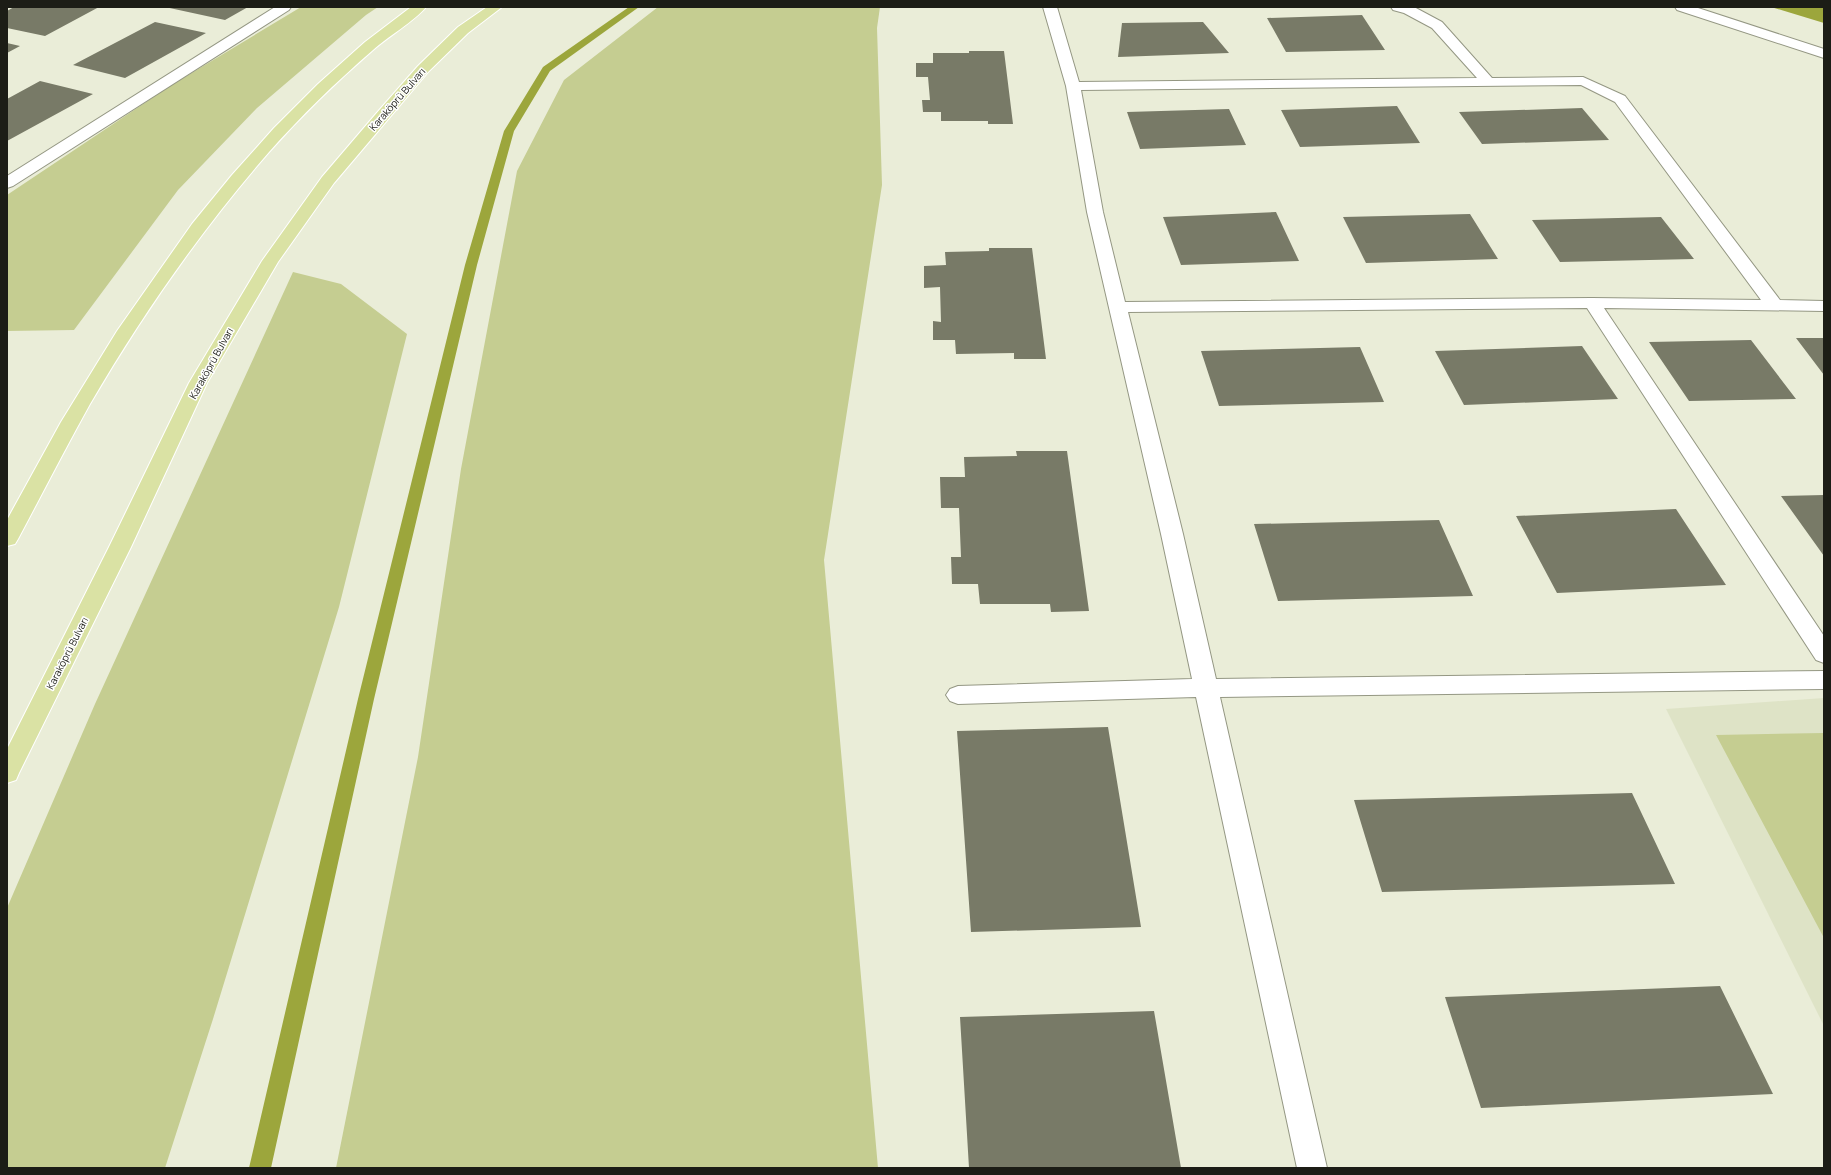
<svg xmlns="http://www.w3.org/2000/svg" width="1831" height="1175" font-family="Manrope,sans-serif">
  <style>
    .built { fill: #dee3c6 }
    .green { fill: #c5cd91 }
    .water { fill: #9ca63c }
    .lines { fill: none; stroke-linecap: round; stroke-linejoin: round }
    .stream { fill: #9ca63c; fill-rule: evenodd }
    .building { fill: #787a67 }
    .minor-casing { stroke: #949783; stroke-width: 2 }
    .tertiary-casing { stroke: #949783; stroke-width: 2 }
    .trunk-casing { stroke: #fff; stroke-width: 2 }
    .minor { fill: #fff; fill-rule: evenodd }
    .tertiary { fill: #fff; fill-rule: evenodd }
    .trunk { fill: #dae2a4; fill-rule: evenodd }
    .labels { text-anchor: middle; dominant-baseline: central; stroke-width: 3; stroke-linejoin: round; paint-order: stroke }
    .street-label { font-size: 10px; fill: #1c1d16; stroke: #fff }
  </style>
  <rect width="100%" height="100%" fill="#eaedd8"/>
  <!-- built -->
  <path class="built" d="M1824,698V1026L1666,709Z"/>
  <!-- green -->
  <path class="green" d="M301,7H378L366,15L257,108L178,190L74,330L7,331V195L170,86Z
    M658,7H880L877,28L882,185L824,560L878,1168H336L418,757L461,469L517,171L564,80Z
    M293,272L341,284L407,334L339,607L213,1019L165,1168H7V908L95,704Z
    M1824,733V938L1716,735Z"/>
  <!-- water -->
  <path class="water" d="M1771,7H1824V23Z"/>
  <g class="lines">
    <!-- stream -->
    <path class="stream" d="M629,7H639L550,71L514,131L477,265L374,699L271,1168H249L358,699L465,265L504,131L543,67Z"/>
  </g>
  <!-- building -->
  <path class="building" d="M14,7H99L45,36L7,28V11Z
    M165,7H248L225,20Z
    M1362,15L1385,50L1286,52L1267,18Z
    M155,22L206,33L125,78L73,65Z
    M1203,22L1229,53L1118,57L1122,23Z
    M7,43L20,46L7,53Z
    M969,51H1004L1013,124H988V121H941V112H923L922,100H930L928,77H916V63H933V53H969Z
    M40,81L93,94L7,141V99Z
    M1397,106L1420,143L1300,147L1281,110Z
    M1582,108L1609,140L1482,144L1459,112Z
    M1229,109L1246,145L1140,149L1127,112Z
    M1276,212L1299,261L1181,265L1163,217Z
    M1470,214L1498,259L1366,263L1343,217Z
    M1661,217L1694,259L1560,262L1532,220Z
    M989,248H1032L1046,359H1014V353L956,354L955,340H933V321L941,322L940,287L924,288V266L946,265L945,252L989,251Z
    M1796,338H1824V375Z
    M1751,340L1796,399L1689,401L1649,342Z
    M1582,346L1618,399L1464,405L1435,351Z
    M1360,347L1384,402L1219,406L1201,351Z
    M1016,451H1067L1089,611L1051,612L1050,604H980L978,584H952L951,557H961L959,508H941L940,477H965L964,457L1017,456Z
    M1824,495V556L1781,496Z
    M1676,509L1726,585L1557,593L1516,516Z
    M1439,520L1473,596L1278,601L1254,524Z
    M1108,727L1141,927L971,932L957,731Z
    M1632,793L1675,884L1382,892L1354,800Z
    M1720,986L1773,1094L1481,1108L1445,997Z
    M1154,1011L1181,1168H969L960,1017Z"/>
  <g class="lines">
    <!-- minor casing -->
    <g class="minor-casing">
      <path id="minor" d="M275,7H291L289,10L13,186L7,188V176Z
        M1043,7H1057L1079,82L1477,78L1432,28L1404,13L1393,10L1391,7H1414L1442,22L1492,78L1583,77L1625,96L1780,300L1824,301V311L1604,308L1824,636V663L1816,660L1587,308L1128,312L1183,534L1216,679L1824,671V689L1220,697L1327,1168H1297L1196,697L958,704L950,701L946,695L950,689L958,686L1192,679L1161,534L1087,212L1066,86ZM1581,85L1615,102L1761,300L1592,298L1125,302L1103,212L1081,90Z"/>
    </g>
    <!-- tertiary casing -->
    <g class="tertiary-casing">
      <path id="tertiary" d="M1675,7H1695L1824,49V58L1677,10Z"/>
    </g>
    <!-- trunk casing -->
    <g class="trunk-casing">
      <path id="trunk" d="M411,7H426C416,20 386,38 373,50C336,82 301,116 269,152C201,230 142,315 90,404C65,449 42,494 18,539L15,544L7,546V520L61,422L117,331L192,224L232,175L274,128L318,84L365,42Z
        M487,7H502L468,33L428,72L334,183L278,262L207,383L131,547L19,773L16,780L7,783V749L109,547L189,383L262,261L322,177L375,115L418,66L458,27Z"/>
    </g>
    <!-- minor -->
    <use href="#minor" class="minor"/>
    <!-- tertiary -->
    <use href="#tertiary" class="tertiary"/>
    <!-- trunk -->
    <use href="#trunk" class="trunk"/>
  </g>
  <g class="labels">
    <!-- street labels -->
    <g class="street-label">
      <text transform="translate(397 99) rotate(-49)">Karaköprü Bulvarı</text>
      <text transform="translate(211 363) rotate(-61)">Karaköprü Bulvarı</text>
      <text transform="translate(67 653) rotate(-63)">Karaköprü Bulvarı</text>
    </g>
  </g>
  <!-- border -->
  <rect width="1831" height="1175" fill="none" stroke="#1c1d16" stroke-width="16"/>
</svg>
